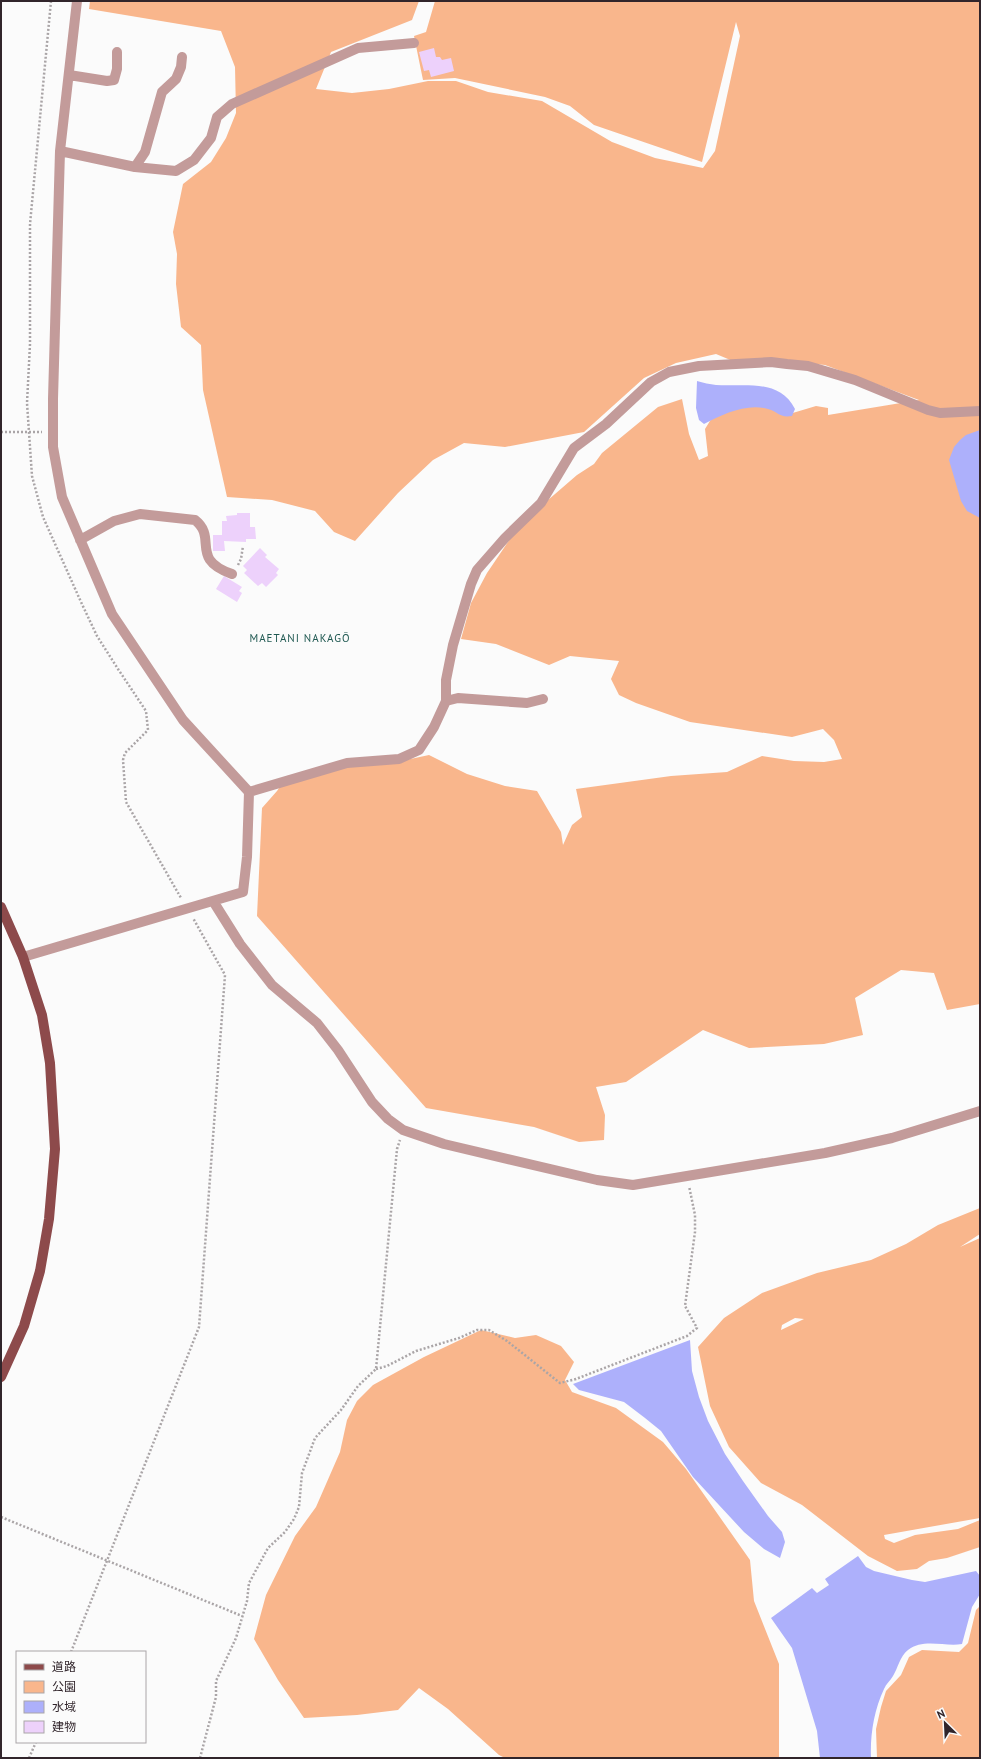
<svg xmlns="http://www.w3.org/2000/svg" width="981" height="1759" font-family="'PT Sans','Noto Sans JP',sans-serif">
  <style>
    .green { fill: #f9b68c; fill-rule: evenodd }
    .water { fill: #adb0fb }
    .building { fill: #edd1fb }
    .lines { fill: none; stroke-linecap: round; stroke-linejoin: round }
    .path { stroke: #aaa5a7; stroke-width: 2.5; stroke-dasharray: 2 2; stroke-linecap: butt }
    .minor { stroke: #c39b9a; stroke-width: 10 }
    .major { stroke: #8d4a4b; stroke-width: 10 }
    .labels { text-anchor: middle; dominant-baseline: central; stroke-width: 4; stroke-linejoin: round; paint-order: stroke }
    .neighbourhood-label { font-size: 11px; letter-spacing: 1px; fill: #205952; stroke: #fbfbfb }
  </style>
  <rect width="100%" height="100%" fill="#fbfbfb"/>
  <!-- green -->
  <path class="green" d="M90,1H419L412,20L331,52L316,89L352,93L389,89L428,81H456L488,92L542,101L612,142L655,158L703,168L715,151L740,36L736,22L702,162L594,125L570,106L545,97L455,78L423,80L414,36L426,32L435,1H980V1004L947,1010L934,973L901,970L855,998L863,1035L824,1044L749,1048L703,1030L626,1082L596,1087L605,1115L604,1140L579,1142L534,1127L426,1108L257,916L262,808L277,791L287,776L328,768L387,764L429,755L467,774L505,786L537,791L561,832L563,845L572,825L582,817L576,789L671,776L727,772L762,756L794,761L824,762L842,759L834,740L823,729L792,737L690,722L636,703L619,695L611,679L619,661L570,656L549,665L496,644L461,639L471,603L487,573L512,536L533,513L577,475L594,464L602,453L658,407L682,399L689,434L699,460L708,456L705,429L713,416L750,404L770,406L786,415L816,406L828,408V415L919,400L825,365L770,359L740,364L716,354L676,363L644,378L584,432L505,447L464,443L433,460L398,493L355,541L334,532L315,511L272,500L227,497L203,390L201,345L181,327L176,284L177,254L173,232L183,184L211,162L226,138L236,113L235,67L221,31L89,9Z
    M980,1208V1234L960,1247L980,1238V1518L884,1535L885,1539L894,1543L915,1535L958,1529L980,1520V1547L947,1558L929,1561L917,1569L897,1571L868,1556L802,1505L761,1483L729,1447L710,1406L698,1347L724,1318L762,1293L817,1273L871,1260L906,1244L938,1225ZM795,1318L804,1319L781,1330L782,1325Z
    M481,1330L515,1338L536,1335L561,1346L574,1362L565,1380L572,1392L616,1408L663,1442L686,1469L750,1560L754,1601L779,1664V1758H505L499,1755L448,1709L419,1688L398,1710L357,1715L304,1718L278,1680L254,1639L266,1595L295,1536L316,1507L340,1452L347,1420L357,1401L373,1385L424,1357Z
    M980,1606V1758H877L876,1729L881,1707L886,1691L901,1675L909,1657L922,1650L959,1652L968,1643L976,1610Z"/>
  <!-- water -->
  <path class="water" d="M697,381C703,383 710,384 716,385C745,387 779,378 795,409L792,416C779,418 779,412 768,409C747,403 723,414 704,424L699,420L696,408Z
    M980,430V518L967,511L961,501L949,460L954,447L960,440L966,435Z
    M690,1340L692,1371L699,1397L708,1421L725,1454L743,1481L768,1516L782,1532L785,1542L780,1558L764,1549L744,1532L693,1477L661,1431L645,1418L624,1402L579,1390L573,1384Z
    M858,1556L866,1567L874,1571L912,1580L925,1582L976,1571L980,1576V1594L972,1607L962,1644C945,1647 923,1638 908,1650C900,1656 898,1668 893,1676C890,1681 886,1684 884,1689C874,1710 870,1735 871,1758H820L817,1731L792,1648L771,1618L812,1588L817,1593L829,1585L825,1579Z"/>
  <!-- building -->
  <path class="building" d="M434,48L436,57H440L442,60L451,58L454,71L431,77L429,70L424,71L419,52Z
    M237,513H250V527H255L256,539H246V542L224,541L225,551H213V535H222V521H227L226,516L237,515Z
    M260,548L267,555L265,557L279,569L276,573L278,575L266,587L262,583L258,586L244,573L247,570L243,566Z
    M224,576L242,587L239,591L242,593L237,602L216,589Z"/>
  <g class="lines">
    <!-- path -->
    <path class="path" d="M51,1L30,224V344L27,403L32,476L43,517L81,602L97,636L118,669L146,711L148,730L125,753L123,760L126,802L181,898
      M1,432H42
      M238,565L241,559L243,546
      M376,1369L387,1366L416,1351L459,1338L477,1330H489L507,1341L560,1383L576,1379L687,1336L697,1328L685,1306L695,1232V1215L689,1186
      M1,1517L242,1616
      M71,1652L199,1327L225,975L193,918
      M29,1758L36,1742
      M200,1758L216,1697V1681L236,1638L247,1601L249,1583L268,1548L285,1532L294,1519L299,1507L302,1473L315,1438L341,1410L358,1386L376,1369L397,1149L400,1140"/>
    <!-- minor -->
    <path class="minor" d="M69,75L107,81L114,80L117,69V52
      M60,151L135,167L176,171L194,160L211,138L217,117L232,104L358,48L414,43
      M135,167L145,152L162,92L176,79L181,67L182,57
      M80,540L114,521L140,514L195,520C218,538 189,559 232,574
      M446,701L458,698L527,703L543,699
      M249,792L347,763L399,759L419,750L434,727L446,701V680L453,645L471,584L477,570L505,538L541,503L574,448L606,424L651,382L669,372L699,366L771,362L787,364L808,366L855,380L928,410L940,413L980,411
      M213,901L240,944L272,985L317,1023L338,1050L372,1102L388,1119L403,1130L444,1144L597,1180L633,1185L825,1153L892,1138L980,1111
      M23,957L243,892L247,857L249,792L183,720L112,614L62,497L53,447V399L60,151L77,1"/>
    <!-- major -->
    <path class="major" d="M1,907L23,957L42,1015L50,1063L55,1149L49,1219L40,1271L24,1326L1,1377"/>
  </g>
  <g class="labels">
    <!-- neighbourhood labels -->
    <g class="neighbourhood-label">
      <text x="300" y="638">MAETANI NAKAGŌ</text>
    </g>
  </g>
  <!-- border -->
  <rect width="981" height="1759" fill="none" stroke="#31252b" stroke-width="4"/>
  <!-- legend -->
  <rect x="16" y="1651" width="130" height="92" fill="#fbfbfb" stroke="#aaa5a8"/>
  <rect x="24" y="1664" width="20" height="6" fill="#8d4a4b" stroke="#aaa5a8"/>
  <text x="52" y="1671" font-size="12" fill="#31252b">道路</text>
  <rect x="24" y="1681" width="20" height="12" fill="#f9b68c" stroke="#aaa5a8"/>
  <text x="52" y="1691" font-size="12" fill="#31252b">公園</text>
  <rect x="24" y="1701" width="20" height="12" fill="#adb0fb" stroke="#aaa5a8"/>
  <text x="52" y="1711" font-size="12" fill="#31252b">水域</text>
  <rect x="24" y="1721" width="20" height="12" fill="#edd1fb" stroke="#aaa5a8"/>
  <text x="52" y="1731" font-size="12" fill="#31252b">建物</text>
  <!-- north arrow -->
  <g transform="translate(945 1723) rotate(336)" stroke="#fbfbfb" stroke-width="3" paint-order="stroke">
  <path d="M0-3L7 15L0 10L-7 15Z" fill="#31252b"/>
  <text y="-6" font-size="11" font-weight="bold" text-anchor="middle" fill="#31252b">N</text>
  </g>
</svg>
